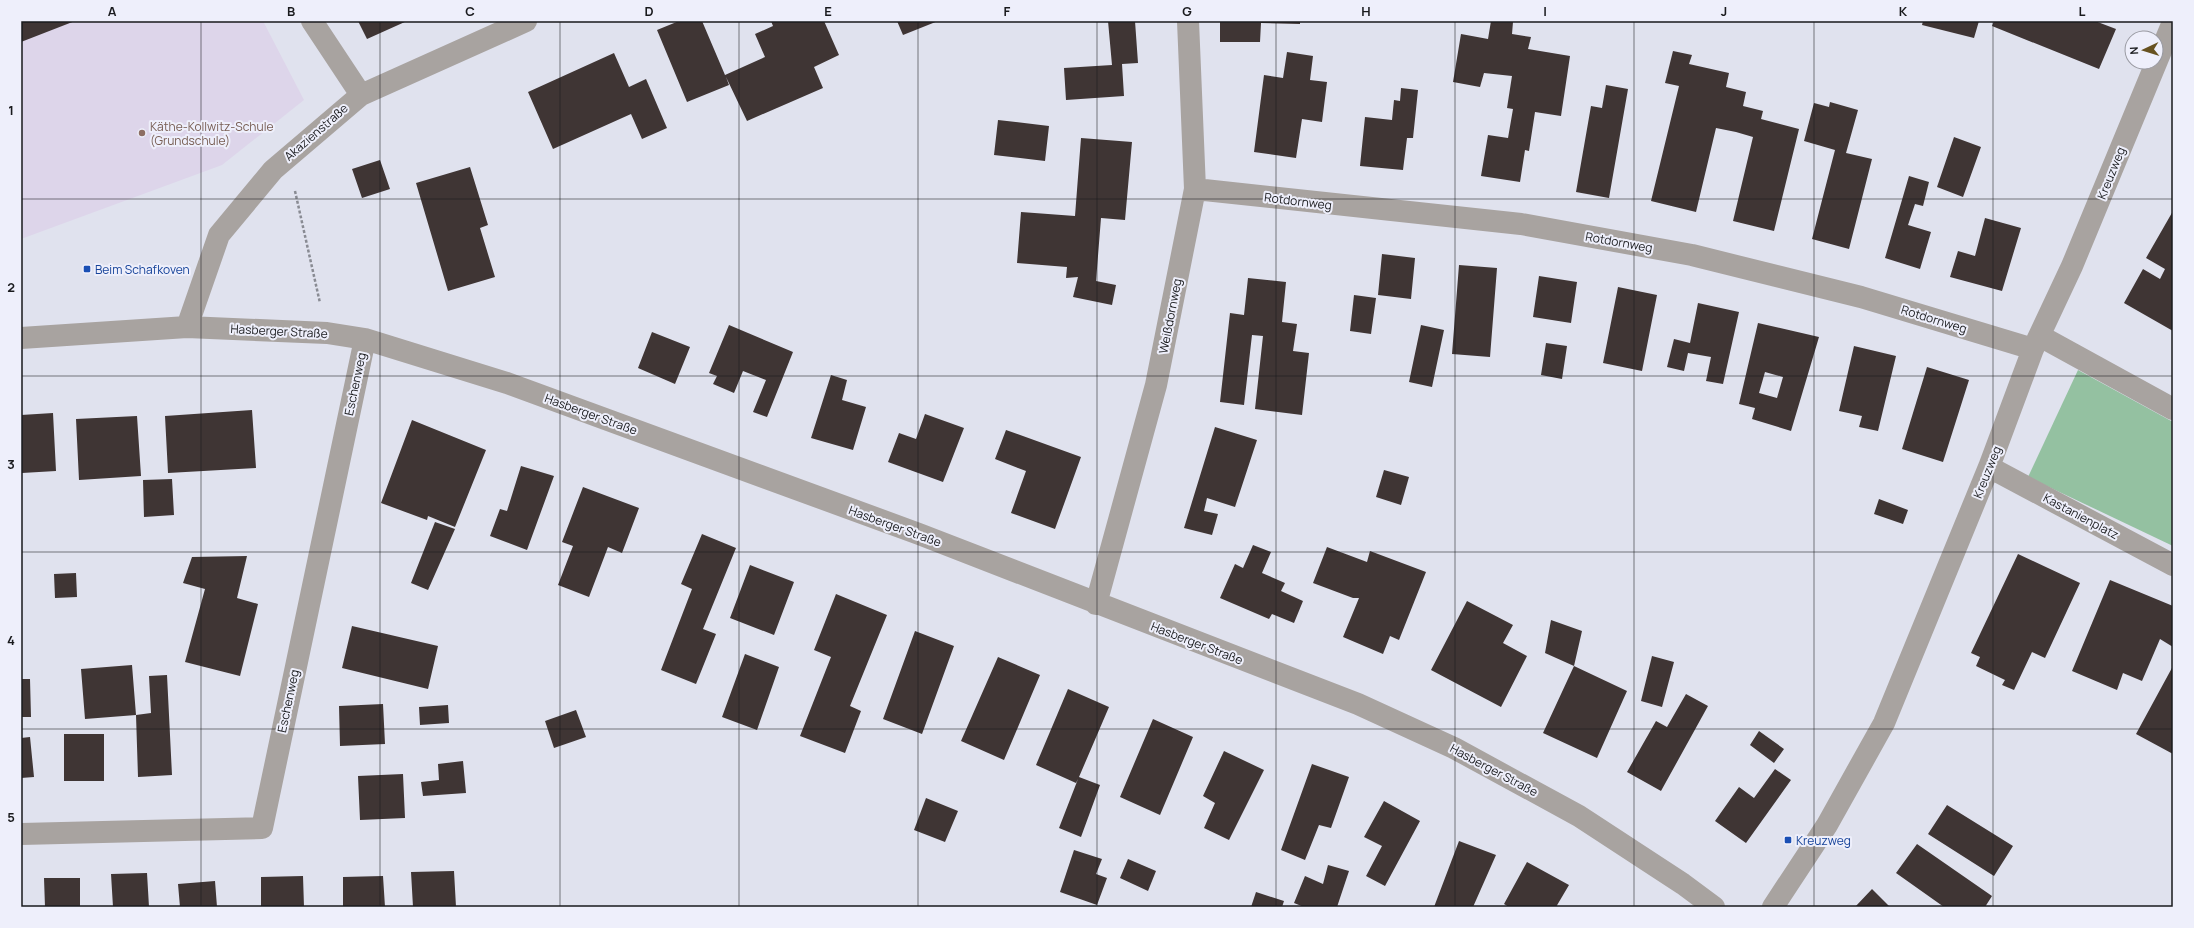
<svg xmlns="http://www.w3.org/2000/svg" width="2194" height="928" font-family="Manrope,sans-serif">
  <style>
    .education { fill: #ddd5ea }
    .green { fill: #94c1a1 }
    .building { fill: #3f3534; fill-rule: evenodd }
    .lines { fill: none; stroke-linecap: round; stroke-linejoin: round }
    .path { stroke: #898b93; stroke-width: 2.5; stroke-dasharray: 3 2; stroke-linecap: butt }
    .minor { stroke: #a8a3a0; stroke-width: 22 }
    .grid { fill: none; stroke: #191a1d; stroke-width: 1; stroke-opacity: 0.55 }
    .education-dot { fill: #8d6e63; stroke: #eeeffb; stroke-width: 1.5 }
    .transit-dot { fill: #1a4fb4; stroke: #eeeffb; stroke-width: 1.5 }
    .labels { text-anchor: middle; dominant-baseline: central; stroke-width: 4; stroke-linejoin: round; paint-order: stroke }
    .education-label { font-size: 12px; fill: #785e54; stroke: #eeeffb; text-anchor: start }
    .street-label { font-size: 12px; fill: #191a1d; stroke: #eeeffb }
    .transit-label { font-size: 12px; fill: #164399; stroke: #eeeffb; text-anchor: start }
    .neatline { fill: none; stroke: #191a1d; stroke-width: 1.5 }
    .grid-label { font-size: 13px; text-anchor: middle; font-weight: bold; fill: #191a1d }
  </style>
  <rect width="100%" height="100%" fill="#e0e2ee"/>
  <!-- education -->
  <path class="education" d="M21,21H263L304,100L222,165L21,239Z"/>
  <!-- green -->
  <path class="green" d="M2078,370L2173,422V546L2028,477Z"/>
  <!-- building -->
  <path class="building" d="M21,21H75L21,42Z
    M358,21H407L367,39Z
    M679,21H702L725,75L765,57L755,34L773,26L771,21H824L839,55L814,67L823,88L747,121L726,77L729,85L687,102L657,30Z
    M897,21H938L903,35Z
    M1108,21H1135L1138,63L1122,64L1124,96L1066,100L1064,68L1112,65Z
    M1220,21H1300V24L1261,23L1260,42H1220Z
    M1491,21L1513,22L1512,34L1531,37L1528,49L1570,56L1561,116L1535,112L1529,151L1525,150L1520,182L1481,176L1488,135L1508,138L1513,109L1507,108L1512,76L1484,73L1480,87L1453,82L1461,34L1488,39Z
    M1923,21H1979L1974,38L1922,25Z
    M1994,21H2095L2116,29L2099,69L1992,26Z
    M1673,51L1692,55L1689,64L1729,73L1726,87L1746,92L1743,106L1763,111L1761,119L1799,129L1774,231L1733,221L1753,137L1736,132L1716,128L1696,212L1651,201L1679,86L1665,83Z
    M1287,52L1313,56L1310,80L1327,82L1322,122L1302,119L1296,158L1254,152L1264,75L1283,78Z
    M614,53L629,87L646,79L667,128L642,139L631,114L553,149L528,92Z
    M1606,85L1628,89L1609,198L1576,192L1591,106L1602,108Z
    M1401,88L1418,90L1413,138H1407L1403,170L1360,166L1365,117L1392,120L1394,100L1400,101Z
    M1830,102L1858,110L1846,153L1872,159L1849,249L1812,239L1835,150L1804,141L1814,103L1829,107Z
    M998,120L1049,126L1045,161L994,155Z
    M1954,137L1981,147L1963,197L1937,187Z
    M1081,138L1132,142L1125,220L1101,218L1096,281L1116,285L1112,305L1073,297L1078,277L1066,278L1067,267L1017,263L1021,212L1075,216Z
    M380,160L390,189L362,198L352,169Z
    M470,167L488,225L480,228L495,277L448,291L416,183Z
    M1909,176L1929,182L1923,206L1915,204L1908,225L1931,232L1920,269L1885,258Z
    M2173,211V331L2124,303L2143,269L2160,279L2165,269L2146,258Z
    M1985,218L2021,228L2002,291L1950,277L1958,251L1975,256Z
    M1382,254L1415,258L1411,299L1378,295Z
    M1459,265L1497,268L1490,357L1452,354Z
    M1539,276L1577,282L1571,323L1533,317Z
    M1248,278L1286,282L1282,322L1297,324L1293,351L1309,353L1302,415L1255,409L1263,336L1252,335L1244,405L1220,402L1230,313L1244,315Z
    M1618,287L1657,295L1642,371L1603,363Z
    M1354,295L1376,298L1371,334L1350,331Z
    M1698,303L1739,312L1723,384L1706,381L1711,357L1688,353L1684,371L1667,367L1674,339L1690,343Z
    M1758,323L1819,337L1791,431L1752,419L1755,408L1739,404ZM1765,372L1783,377L1777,398L1759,393Z
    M729,325L793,352L767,417L753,412L766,380L743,371L734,393L713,384L717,376L709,373Z
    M1421,325L1444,330L1432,387L1409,382Z
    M652,332L690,347L675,384L638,368Z
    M1546,343L1567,346L1562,379L1541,375Z
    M1854,346L1896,356L1878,431L1859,427L1862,416L1839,411Z
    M1927,367L1969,380L1943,462L1902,449Z
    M831,375L847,380L842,400L866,407L853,450L811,438Z
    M252,410L256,468L168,473L165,416Z
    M53,413L56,471L22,473L21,415Z
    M925,414L964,428L943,482L888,462L899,433L916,439Z
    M137,416L141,476L79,480L76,419Z
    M412,420L486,450L455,527L428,516L427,520L381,503Z
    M1215,427L1257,440L1235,507L1207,498L1204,511L1218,514L1212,535L1184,528Z
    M1006,430L1081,457L1055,529L1011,513L1026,471L995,459Z
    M521,466L554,476L527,550L490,536L500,509L507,511Z
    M1384,470L1409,477L1401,505L1376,497Z
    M172,479L174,515L144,517L143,480Z
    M583,487L639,508L622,553L608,547L589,597L558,585L573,546L562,542Z
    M1879,499L1908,510L1903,524L1874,514Z
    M435,522L455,529L428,590L411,583Z
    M702,534L736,548L703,629L716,634L696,684L661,670L692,589L681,584Z
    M1253,545L1271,552L1262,573L1285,583L1281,591L1303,601L1294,623L1272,614L1269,619L1220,598L1235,564L1243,568Z
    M1327,547L1367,562L1370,551L1426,572L1399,640L1390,636L1383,654L1343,637L1359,598H1353L1313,583Z
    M2018,554L2080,583L2045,658L2032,652L2014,690L2002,685L2005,680L1976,666L1980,657L1971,653Z
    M247,556L237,598L258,604L240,676L185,662L205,589L183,583L192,557Z
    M750,565L794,582L774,635L730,618Z
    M76,573L77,597L55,598L54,574Z
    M2110,580L2173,606V647L2160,639L2142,681L2123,673L2117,690L2072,671Z
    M836,594L887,615L850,706L861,711L845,753L800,736L831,657L814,650Z
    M1467,601L1513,625L1503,643L1527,656L1501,707L1431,670Z
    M1551,620L1582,631L1574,666L1545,653Z
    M352,626L438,646L428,689L342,668Z
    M915,631L954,646L922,734L883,719Z
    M745,654L779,667L757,730L722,717Z
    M1652,656L1674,662L1662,707L1641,701Z
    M998,657L1040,675L1004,760L961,741Z
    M132,665L136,715L151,713L149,676L167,675L172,775L138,777L136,715L85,719L81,669Z
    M1574,666L1627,691L1597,758L1543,733Z
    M2173,666V754L2136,734Z
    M21,679H30L31,717H21Z
    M1068,689L1109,707L1079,777L1100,785L1081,837L1059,828L1078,779L1076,783L1036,765Z
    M1686,694L1708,706L1661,791L1627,772L1656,721L1667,727Z
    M383,704L385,744L340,746L339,706Z
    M448,705L449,723L420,725L419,707Z
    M576,710L586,737L554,748L545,721Z
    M1153,719L1193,737L1160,815L1120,797Z
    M1759,731L1784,749L1774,763L1750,745Z
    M64,734H104V781H64Z
    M30,737L34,777L21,778V738Z
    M1224,751L1264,770L1229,840L1204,828L1215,803L1203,796Z
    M463,761L466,793L423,796L421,782L439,780L438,764Z
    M1312,764L1349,777L1331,828L1319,825L1305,860L1281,850Z
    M1775,769L1791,780L1746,843L1715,821L1739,787L1754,798Z
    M403,774L405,818L360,820L358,776Z
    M926,798L958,811L945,842L914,830Z
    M1384,801L1420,821L1385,886L1366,876L1382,846L1364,837Z
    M1947,805L2013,846L1994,876L1928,834Z
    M1459,841L1496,855L1473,907H1434Z
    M1917,844L1992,896L1985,907H1944L1896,873Z
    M1074,850L1102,859L1096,874L1107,878L1097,905L1060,892Z
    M1128,859L1156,871L1148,891L1120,878Z
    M1527,862L1569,885L1556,907H1509L1504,904Z
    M1328,865L1349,871L1337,907H1304L1294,903L1305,876L1323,884Z
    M454,871L456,907H413L411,872Z
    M147,873L149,907H113L111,874Z
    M303,876L304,907H261V877Z
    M383,876L385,907H343V877Z
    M44,878H80V907H45Z
    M215,881L217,907H180L178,884Z
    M1872,889L1890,907H1855Z
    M1256,892L1284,901L1282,907H1251Z"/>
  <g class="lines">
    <!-- path -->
    <path class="path" d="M295,191L320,303"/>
    <!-- minor -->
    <path class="minor" d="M312,21L361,95
      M1195,189L1521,224L1692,255L1861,297L2033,349
      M187,327L219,235L273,170L361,95L526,21
      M2040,336L2173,409
      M21,338L187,327L327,333L365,339L507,383L919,534L1358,704L1454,748L1579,816L1683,884L1714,907
      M1989,467L2173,565
      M1096,604L1156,385L1195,189L1188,21
      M21,834L262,828L365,339
      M1773,907L1827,825L1884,723L1989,467L2033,349L2072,266L2173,22"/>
  </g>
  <!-- grid -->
  <path class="grid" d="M201,21V907M380,21V907M560,21V907M739,21V907M918,21V907M1097,21V907M1276,21V907M1455,21V907M1634,21V907M1814,21V907M1993,21V907M21,199H2173M21,376H2173M21,552H2173M21,729H2173"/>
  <!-- markers -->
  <circle class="education-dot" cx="142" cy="133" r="4"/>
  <g class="transit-dot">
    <rect x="83" y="265" width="8" height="8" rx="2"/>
    <rect x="1784" y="836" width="8" height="8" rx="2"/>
  </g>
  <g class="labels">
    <!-- education labels -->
    <g class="education-label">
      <text x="150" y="126">Käthe-Kollwitz-Schule<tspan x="150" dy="14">(Grundschule)</tspan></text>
    </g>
    <!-- street labels -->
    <g class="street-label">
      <text transform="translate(316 132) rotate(-41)">Akazienstraße</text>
      <text transform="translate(2111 173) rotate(-68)">Kreuzweg</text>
      <text transform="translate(1298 201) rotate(7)">Rotdornweg</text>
      <text transform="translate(1619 242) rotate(10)">Rotdornweg</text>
      <text transform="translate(1170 316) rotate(-79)">Weißdornweg</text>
      <text transform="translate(1934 319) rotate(17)">Rotdornweg</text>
      <text transform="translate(279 331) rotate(3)">Hasberger Straße</text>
      <text transform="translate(355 384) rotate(-78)">Eschenweg</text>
      <text transform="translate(591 414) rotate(20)">Hasberger Straße</text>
      <text transform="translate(1987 472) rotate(-68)">Kreuzweg</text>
      <text transform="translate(2081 516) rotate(28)">Kastanienplatz</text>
      <text transform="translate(895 526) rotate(20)">Hasberger Straße</text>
      <text transform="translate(1197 643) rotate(21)">Hasberger Straße</text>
      <text transform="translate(288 701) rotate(-78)">Eschenweg</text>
      <text transform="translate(1494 770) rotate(28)">Hasberger Straße</text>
    </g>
    <!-- transit labels -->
    <g class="transit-label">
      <text x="95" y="269">Beim Schafkoven</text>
      <text x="1796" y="840">Kreuzweg</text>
    </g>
  </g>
  <!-- border -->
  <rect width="2194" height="928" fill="none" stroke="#eeeffb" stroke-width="44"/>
  <!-- north arrow -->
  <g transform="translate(2144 50) rotate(266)"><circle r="19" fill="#eeeffb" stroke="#999aa2"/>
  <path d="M0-3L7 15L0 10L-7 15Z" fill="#675221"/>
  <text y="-6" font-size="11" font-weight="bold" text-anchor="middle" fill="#191a1d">N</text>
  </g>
  <rect x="22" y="22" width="2150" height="884" class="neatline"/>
  <g class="grid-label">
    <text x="112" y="16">A</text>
    <text x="291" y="16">B</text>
    <text x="470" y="16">C</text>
    <text x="649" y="16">D</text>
    <text x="828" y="16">E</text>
    <text x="1007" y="16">F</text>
    <text x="1187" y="16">G</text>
    <text x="1366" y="16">H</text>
    <text x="1545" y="16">I</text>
    <text x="1724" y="16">J</text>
    <text x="1903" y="16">K</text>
    <text x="2082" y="16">L</text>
    <text x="11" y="115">1</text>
    <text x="11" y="292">2</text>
    <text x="11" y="469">3</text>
    <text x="11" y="645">4</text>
    <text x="11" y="822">5</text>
  </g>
</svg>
